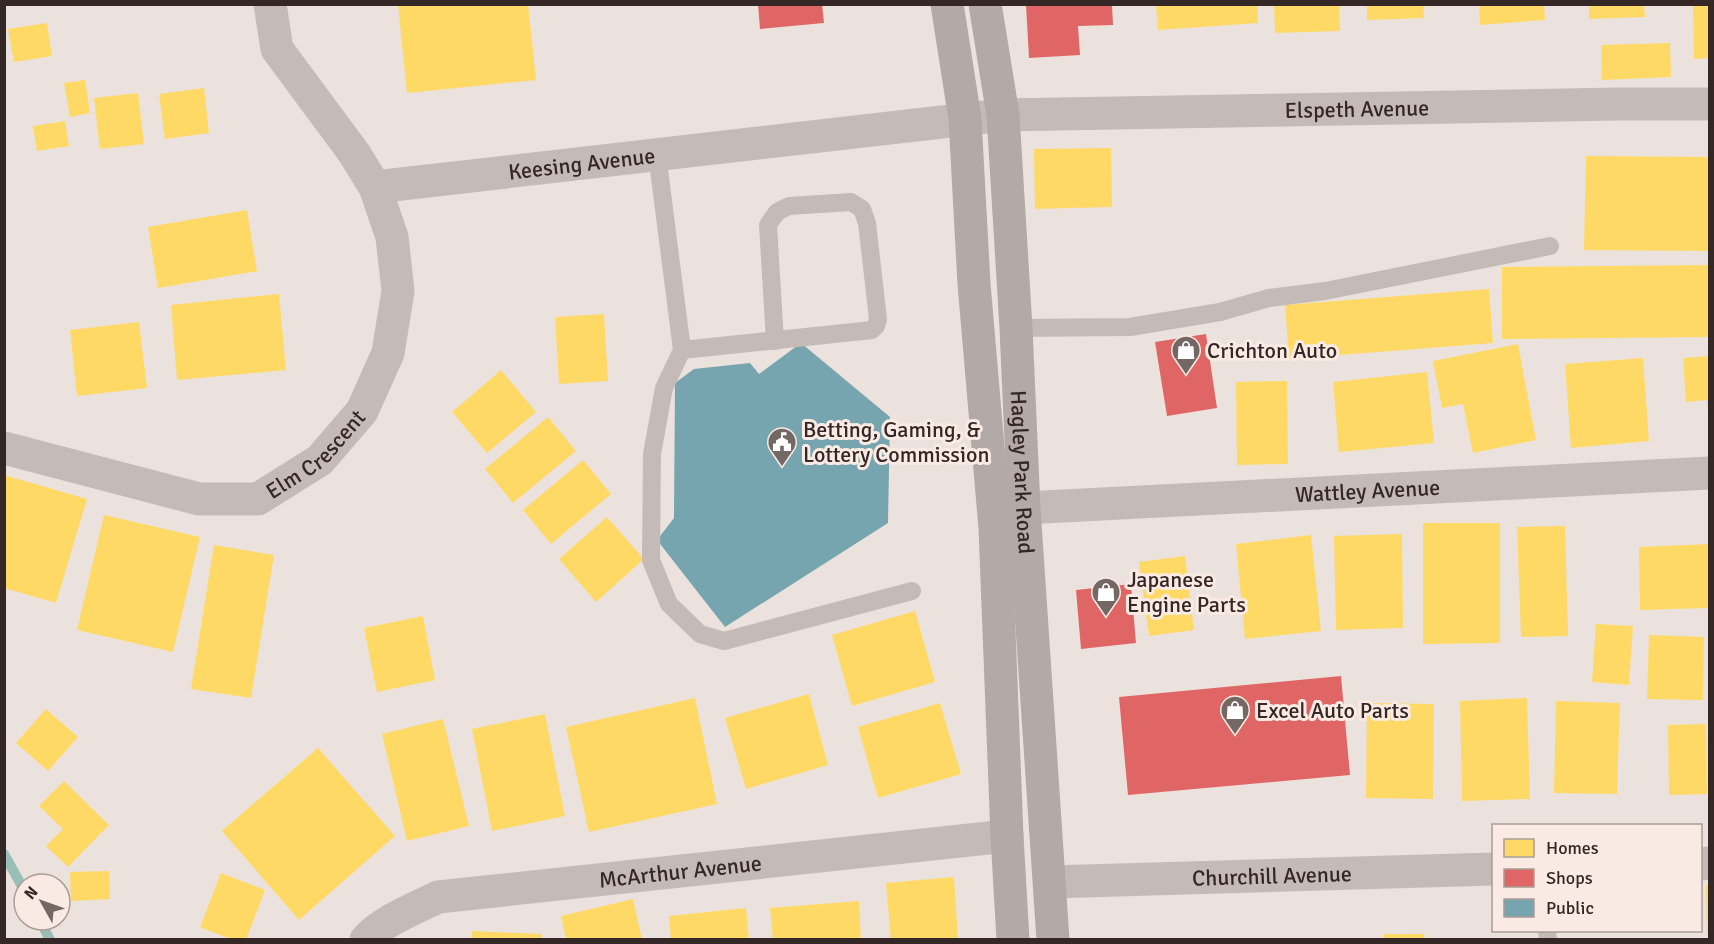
<svg xmlns="http://www.w3.org/2000/svg" width="1714" height="944" font-family="Signika,sans-serif">
  <style>
    .homes { fill: #ffd966 }
    .shops { fill: #e06666 }
    .public { fill: #76a5af }
    .lines { fill: none; stroke-linecap: round; stroke-linejoin: round }
    .stream { stroke: #99beb7; stroke-width: 10 }
    .service { stroke: #c4bbb7; stroke-width: 18 }
    .minor { stroke: #c4bbb7; stroke-width: 33 }
    .primary { stroke: #b3a9a6; stroke-width: 33 }
    .labels { text-anchor: middle; dominant-baseline: central; stroke-width: 6; stroke-linejoin: round; paint-order: stroke }
    .street-label { font-size: 22px; fill: #342725; stroke: #f9ebe3 }
    .poi-label { font-size: 22px; fill: #342725; stroke: #f9ebe3; text-anchor: start }
  </style>
  <rect width="100%" height="100%" fill="#ece2dd"/>
  <!-- homes -->
  <path class="homes" d="M398,4H528L536,80L407,93Z
    M1156,4H1257L1258,23L1158,30Z
    M1274,4H1339L1340,31L1275,33Z
    M1367,4H1423L1424,18L1367,20Z
    M1479,4H1544L1545,20L1480,25Z
    M1589,4H1644L1645,17L1589,19Z
    M1710,5V58L1694,59L1693,6Z
    M47,23L52,56L14,62L8,29Z
    M1670,43L1671,77L1602,80L1601,45Z
    M85,80L90,113L70,117L64,83Z
    M204,88L209,133L165,139L159,94Z
    M138,93L144,144L100,149L94,98Z
    M65,121L69,146L37,151L33,126Z
    M1111,148L1112,207L1035,209L1034,149Z
    M1586,156L1710,157V251L1584,250Z
    M247,210L257,271L158,288L148,227Z
    M1710,265V337L1502,339V267Z
    M1489,289L1493,343L1289,359L1285,305Z
    M279,294L286,370L177,380L171,305Z
    M604,314L608,381L559,384L555,317Z
    M139,322L147,388L77,396L70,330Z
    M1518,344L1536,440L1473,453L1463,404L1442,408L1433,361Z
    M1710,356V414H1708L1707,400L1686,402L1683,358Z
    M1643,358L1649,441L1571,448L1565,364Z
    M501,370L536,412L487,453L452,412Z
    M1427,372L1434,443L1339,452L1333,382Z
    M1287,381L1288,464L1237,465L1236,382Z
    M548,417L576,451L513,503L485,469Z
    M583,460L611,494L551,544L523,510Z
    M4,475L87,499L56,603L4,588Z
    M104,515L200,537L173,652L77,630Z
    M607,517L644,559L596,602L559,559Z
    M1423,523H1500V643L1423,644Z
    M1565,526L1568,636L1521,637L1517,527Z
    M1402,534L1403,628L1336,630L1334,536Z
    M1311,535L1321,631L1245,639L1236,544Z
    M1710,544V608L1640,610L1639,547Z
    M214,545L274,555L251,698L191,689Z
    M1185,556L1194,630L1149,636L1139,562Z
    M915,611L935,682L852,706L832,635Z
    M423,616L435,680L377,692L364,628Z
    M1596,624L1633,626L1629,685L1592,682Z
    M1649,635L1704,637L1703,700L1647,699Z
    M809,694L828,765L746,789L725,718Z
    M695,698L717,804L589,832L566,727Z
    M1527,698L1530,799L1462,801L1460,701Z
    M1556,701L1620,703L1617,794L1554,793Z
    M940,703L961,774L878,798L858,727Z
    M1367,703L1434,704L1433,799L1366,798Z
    M46,709L78,737L48,771L16,743Z
    M545,714L565,816L492,831L472,729Z
    M443,719L469,826L407,841L382,734Z
    M1706,724L1707,794L1669,795L1668,725Z
    M318,748L395,836L299,920L222,831Z
    M64,781L109,825L68,867L46,846L63,829L39,806Z
    M109,871L110,899L71,901L70,872Z
    M221,873L265,890L246,940H233L200,927Z
    M954,877L958,940H891L886,883Z
    M1706,885H1710V934H1707Z
    M633,899L642,940H566L561,916Z
    M859,901L861,940H773L770,908Z
    M746,908L749,940H671L669,916Z
    M472,931L542,934V940H471Z
    M1383,934H1424V940H1384Z"/>
  <!-- shops -->
  <path class="shops" d="M758,4H822L824,23L760,29Z
    M1026,5H1112L1113,25L1078,26L1080,55L1029,58Z
    M1206,334L1217,408L1167,416L1155,342Z
    M1131,584L1136,643L1081,649L1076,590Z
    M1341,676L1350,775L1128,795L1119,697Z"/>
  <!-- public -->
  <path class="public" d="M801,343L890,417L888,523L725,627L657,540L674,518L675,383L694,369L750,363L759,374Z"/>
  <g class="lines">
    <!-- stream -->
    <path class="stream" d="M4,854L24,890
      M40,920L50,940"/>
    <!-- service -->
    <path class="service" d="M657,154L682,350L664,388L652,454L651,560L669,604L700,634L724,641L912,591
      M1016,328L1130,327L1220,312L1269,298L1325,291L1550,246
      M682,350L872,330L876,326L878,319L867,223L862,209L851,202L789,206L777,212L768,225L775,341
      M1547,930L1548,940"/>
    <!-- minor -->
    <g class="minor">
      <path id="s1" d="M375,187L1003,115L1617,104H1710"/>
      <path id="s2" d="M4,448L199,499H258L320,460L362,411L388,353L398,291L392,237L375,187L354,153L277,49L270,4"/>
      <path id="s3" d="M1024,508L1710,473"/>
      <path d="M1700,864L1710,863"/>
      <path id="s4" d="M1050,882L1494,869"/>
      <path id="s5" d="M366,940C382,921 416,908 438,897L1007,836"/>
    </g>
    <!-- primary -->
    <g class="primary">
      <path d="M947,4L965,119L974,284L995,528L1007,836L1013,940"/>
      <path id="s6" d="M985,4L1003,115L1016,328L1024,508L1053,940"/>
    </g>
  </g>
  <!-- icons -->
  <defs>
    <g id="shop-pin" transform="scale(1.5)"><path d="M0 17L-7.5 6A9.5 9.5 0 1 1 7.5 6Z" fill="#746865" stroke="#f9ebe3"/><path d="M-5-2.5h2.3a2.7 3.5 0 0 1 5.4 0H5L5.5 6h-11ZM-1.5-2.5h3a1.5 2.3 0 0 0-3 0Z" fill="#fff"/></g>
    <g id="civic-pin" transform="scale(1.5)"><path d="M0 17L-7.5 6A9.5 9.5 0 1 1 7.5 6Z" fill="#746865" stroke="#f9ebe3"/><path d="M-.6-6.5H3V-4.5H.6V-3L4-1V1h2V6H-6V1h2V-1L-.6-3ZM-1.2 2.5V6h2.4V2.5Z" fill="#fff"/></g>
  </defs>
  <g fill-rule="evenodd">
    <use href="#shop-pin" x="1186" y="350"/>
    <use href="#civic-pin" x="782" y="442"/>
    <use href="#shop-pin" x="1106" y="592"/>
    <use href="#shop-pin" x="1235" y="710"/>
  </g>
  <g class="labels">
    <!-- street labels -->
    <g class="street-label">
      <text stroke="none"><textPath href="#s1" startOffset="986">Elspeth Avenue</textPath></text>
      <text stroke="none"><textPath href="#s1" startOffset="208">Keesing Avenue</textPath></text>
      <text stroke="none"><textPath href="#s2" startOffset="334">Elm Crescent</textPath></text>
      <text stroke="none"><textPath href="#s6" startOffset="470">Hagley Park Road</textPath></text>
      <text stroke="none"><textPath href="#s3" startOffset="344">Wattley Avenue</textPath></text>
      <text stroke="none"><textPath href="#s5" startOffset="328">McArthur Avenue</textPath></text>
      <text stroke="none"><textPath href="#s4" startOffset="222">Churchill Avenue</textPath></text>
    </g>
    <!-- poi labels -->
    <g class="poi-label">
      <text x="1207" y="350">Crichton Auto</text>
      <text x="803" y="429">Betting, Gaming, &amp;<tspan x="803" dy="25">Lottery Commission</tspan></text>
      <text x="1127" y="579">Japanese<tspan x="1127" dy="25">Engine Parts</tspan></text>
      <text x="1256" y="710">Excel Auto Parts</text>
    </g>
  </g>
  <!-- border -->
  <rect width="1714" height="944" fill="none" stroke="#342725" stroke-width="12"/>
  <!-- legend -->
  <rect x="1492" y="824" width="210" height="108" fill="#f9ebe3" stroke="#aa9d97" stroke-width="1.5"/>
  <rect x="1504" y="839" width="30" height="18" fill="#ffd966" stroke="#aa9d97" stroke-width="1.5"/>
  <text x="1546" y="854" font-size="18" fill="#342725">Homes</text>
  <rect x="1504" y="869" width="30" height="18" fill="#e06666" stroke="#aa9d97" stroke-width="1.5"/>
  <text x="1546" y="884" font-size="18" fill="#342725">Shops</text>
  <rect x="1504" y="899" width="30" height="18" fill="#76a5af" stroke="#aa9d97" stroke-width="1.5"/>
  <text x="1546" y="914" font-size="18" fill="#342725">Public</text>
  <!-- north arrow -->
  <g transform="translate(42 902) rotate(310)"><circle r="28" fill="#f9ebe3" stroke="#aa9d97" stroke-width="1.5"/>
  <path d="M0-4.5L10 22L0 15L-10 22Z" fill="#746865"/>
  <text y="-9" font-size="16" font-weight="bold" text-anchor="middle" fill="#342725">N</text>
  </g>
</svg>
